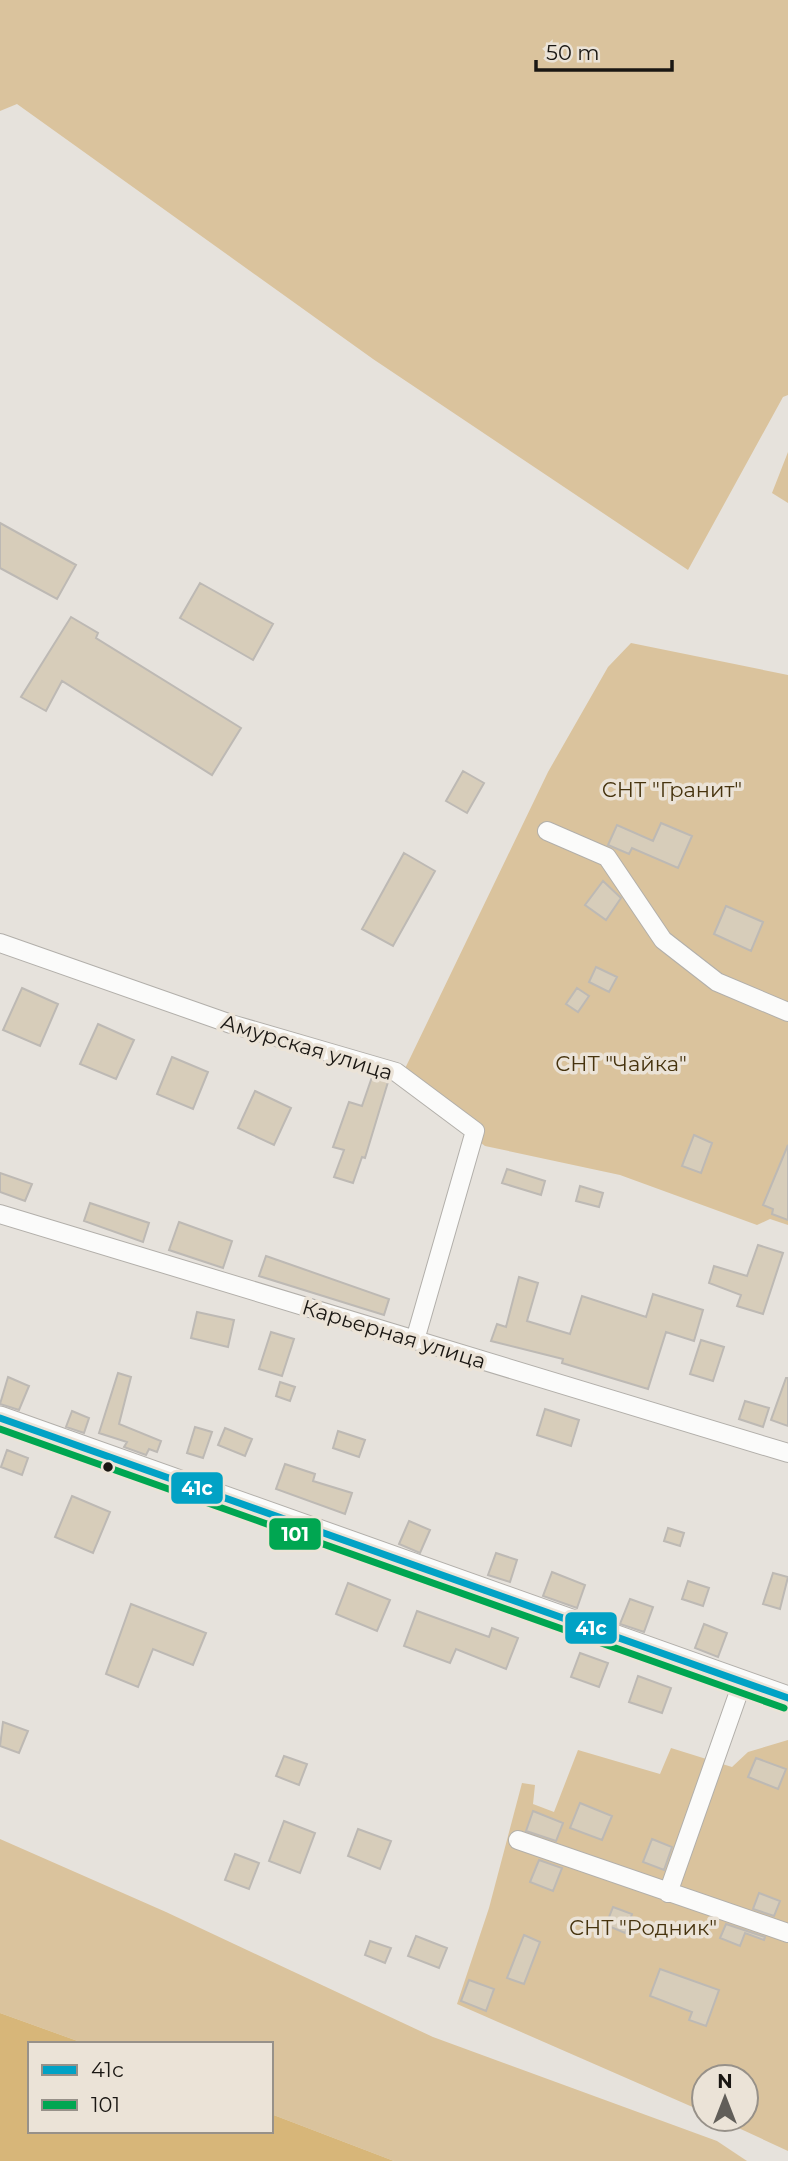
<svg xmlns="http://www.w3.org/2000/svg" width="788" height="2161" font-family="Montserrat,sans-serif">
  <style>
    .green { fill: #dac39d }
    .water { fill: #d7b679 }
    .building { fill: #d7cdba; stroke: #bdb9b4; stroke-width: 2 }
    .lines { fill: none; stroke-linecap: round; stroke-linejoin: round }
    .minor-casing { stroke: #b2afaa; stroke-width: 20 }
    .tertiary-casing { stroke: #b2afaa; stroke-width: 25 }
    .minor { stroke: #fbfbfa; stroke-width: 18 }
    .tertiary { stroke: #fbfbfa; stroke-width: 23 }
    .bus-1-casing { stroke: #ebe3d7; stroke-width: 12 }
    .bus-2-casing { stroke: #ebe3d7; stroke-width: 12 }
    .bus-1 { stroke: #01a2c5; stroke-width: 7 }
    .bus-2 { stroke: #00a651; stroke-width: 7 }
    .bus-dot { fill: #1a1713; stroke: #ebe3d7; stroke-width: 2.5 }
    .labels { text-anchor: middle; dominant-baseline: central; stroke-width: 7; stroke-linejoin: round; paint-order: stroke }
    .park-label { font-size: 21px; fill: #46330e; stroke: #ebe3d7 }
    .street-label { font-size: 21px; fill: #1a1713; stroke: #ebe3d7 }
    .line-badge { stroke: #ebe3d7; stroke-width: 2.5 }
    .badge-label { font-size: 19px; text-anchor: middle; font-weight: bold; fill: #fff }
  </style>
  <rect width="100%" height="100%" fill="#e6e2dc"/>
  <!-- green -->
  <path class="green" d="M0,0H788V395L783,397L688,570L373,359L17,104L0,111Z
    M788,452V503L772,493Z
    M631,643L788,675V1225L770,1219L757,1225L620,1175L485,1146L399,1081L548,772L608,667Z
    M788,1740V2151L719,2119H746V2077H704V2112L457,2004L489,1908L522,1783L535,1785L533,1804L554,1812L578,1750L660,1774L671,1748L732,1767L748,1752Z
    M0,1839L166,1912L433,2037L717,2141L747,2161H394L271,2114V2044H86L0,2013Z"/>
  <!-- water -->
  <path class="water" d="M0,2013L86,2044H30V2131H271V2114L394,2161H0Z"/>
  <!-- building -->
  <path class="building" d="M0,523L76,565L57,599L0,568Z
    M200,583L273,624L253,660L180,618Z
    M71,617L98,633L96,638L241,728L212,775L62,681L46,711L21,697Z
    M463,771L484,783L467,813L446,801Z
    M661,823L692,836L678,868L632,848L629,854L608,845L617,825L653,841Z
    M404,853L435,871L393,946L362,929Z
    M603,881L621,898L606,920L585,905Z
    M726,906L763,922L751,951L714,934Z
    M596,967L617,977L609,992L589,982Z
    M22,988L58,1004L40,1046L3,1030Z
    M577,988L589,996L578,1012L566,1004Z
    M98,1024L134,1040L116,1079L80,1064Z
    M172,1057L208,1072L193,1109L157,1094Z
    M372,1077L388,1082L365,1158L362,1157L353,1183L334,1177L344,1150L333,1147L349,1102L362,1106Z
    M255,1091L291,1108L274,1145L238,1128Z
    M694,1135L712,1143L701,1173L682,1166Z
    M788,1145V1220L772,1214L773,1209L763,1205Z
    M507,1169L545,1181L541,1195L502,1183Z
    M0,1173L32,1184L25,1201L0,1192Z
    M580,1186L603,1193L599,1207L576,1201Z
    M90,1203L149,1223L143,1242L84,1221Z
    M179,1222L232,1241L223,1268L169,1250Z
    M758,1245L783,1253L763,1314L737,1306L741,1295L709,1283L714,1266L747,1276Z
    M266,1256L389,1299L384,1315L259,1276Z
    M519,1277L538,1283L527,1321L570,1334L582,1296L646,1317L653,1294L703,1310L694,1341L666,1332L648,1389L562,1363L563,1359L491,1341L497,1324L506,1327Z
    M197,1312L234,1320L228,1347L191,1338Z
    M271,1332L294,1339L282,1376L259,1369Z
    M701,1340L724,1347L713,1381L690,1374Z
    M118,1373L131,1377L119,1424L161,1441L157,1452L149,1449L146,1455L124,1447L127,1442L99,1433Z
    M8,1377L29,1386L19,1410L0,1404Z
    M786,1378H788V1426L771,1420Z
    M280,1382L295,1387L290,1401L276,1396Z
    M745,1401L769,1408L763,1427L739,1419Z
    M545,1409L579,1420L571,1446L537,1435Z
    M72,1411L89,1418L84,1433L66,1427Z
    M195,1427L212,1432L203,1458L187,1453Z
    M225,1428L252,1439L245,1456L218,1445Z
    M338,1431L365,1440L359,1457L333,1448Z
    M7,1450L28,1458L22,1475L1,1467Z
    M285,1464L315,1474L313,1481L352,1493L345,1514L276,1489Z
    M72,1496L110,1512L93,1553L55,1537Z
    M409,1521L430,1530L420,1553L399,1544Z
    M668,1528L684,1533L680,1546L664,1541Z
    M496,1553L517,1560L510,1582L488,1575Z
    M552,1572L585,1585L577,1608L543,1596Z
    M773,1573L788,1577L780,1609L763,1604Z
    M688,1581L709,1588L703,1606L682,1599Z
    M348,1583L390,1600L377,1631L336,1614Z
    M630,1599L653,1607L644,1632L620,1624Z
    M131,1604L206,1633L193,1665L153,1649L138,1687L106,1674Z
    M417,1611L489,1637L492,1628L518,1638L506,1669L456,1649L450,1663L404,1646Z
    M704,1624L727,1633L718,1657L695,1648Z
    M580,1653L608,1663L599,1687L571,1677Z
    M638,1676L671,1688L662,1713L629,1702Z
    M3,1722L28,1731L19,1753L0,1746Z
    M284,1756L307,1764L299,1785L276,1776Z
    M756,1758L786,1769L778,1789L748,1777Z
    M580,1803L612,1816L602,1840L570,1828Z
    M533,1811L563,1823L556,1841L526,1831Z
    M284,1821L315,1833L300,1873L269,1861Z
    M358,1829L391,1841L380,1869L348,1856Z
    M652,1839L672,1847L664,1870L643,1862Z
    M235,1854L259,1863L249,1889L225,1880Z
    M539,1860L562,1868L553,1891L530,1882Z
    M759,1893L780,1901L774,1916L753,1909Z
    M613,1907L632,1914L625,1933L606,1925Z
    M726,1924L765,1937L764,1940L745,1933L740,1946L720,1938Z
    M524,1935L540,1942L524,1984L507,1978Z
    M416,1936L447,1948L439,1968L408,1956Z
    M370,1941L391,1948L385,1963L365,1955Z
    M660,1969L719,1990L706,2026L689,2020L692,2012L650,1996Z
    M469,1980L494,1989L486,2011L461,2001Z"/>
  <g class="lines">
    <!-- minor casing -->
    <g class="minor-casing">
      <path id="minor" d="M547,831L607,857L663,940L717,982L788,1012
        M0,943L231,1024L396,1072L475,1131L415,1340
        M0,1214L788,1453
        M518,1840L788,1933
        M668,1893L742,1683"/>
    </g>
    <!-- tertiary casing -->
    <g class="tertiary-casing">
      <path id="tertiary" d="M0,1418L788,1698"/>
    </g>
    <!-- minor -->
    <use href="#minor" class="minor"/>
    <!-- tertiary -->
    <use href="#tertiary" class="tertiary"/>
    <!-- bus-1 casing -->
    <g class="bus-1-casing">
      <path id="bus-1" d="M0,1418L788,1698"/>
    </g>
    <!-- bus-2 casing -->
    <g class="bus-2-casing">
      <path id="bus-2" d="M0,1429L784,1708"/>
    </g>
    <!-- bus-1 -->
    <use href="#bus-1" class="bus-1"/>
    <!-- bus-2 -->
    <use href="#bus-2" class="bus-2"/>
  </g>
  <!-- markers -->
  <circle class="bus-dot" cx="108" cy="1467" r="6"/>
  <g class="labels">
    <!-- park labels -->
    <g class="park-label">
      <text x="672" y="789">СНТ "Гранит"</text>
      <text x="621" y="1063">СНТ "Чайка"</text>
      <text x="643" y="1927">СНТ "Родник"</text>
    </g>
    <!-- street labels -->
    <g class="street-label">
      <text transform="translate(307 1047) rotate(17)">Амурская улица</text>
      <text transform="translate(394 1334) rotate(17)">Карьерная улица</text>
    </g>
  </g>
  <g class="line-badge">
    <rect x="170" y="1471" width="54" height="34" rx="7" fill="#01a2c5"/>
    <rect x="268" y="1517" width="54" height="34" rx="7" fill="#00a651"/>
    <rect x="564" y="1611" width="54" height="34" rx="7" fill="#01a2c5"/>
  </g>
  <g class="badge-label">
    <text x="197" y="1495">41с</text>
    <text x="295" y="1541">101</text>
    <text x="591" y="1635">41с</text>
  </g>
  <!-- legend -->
  <rect x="28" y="2042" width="245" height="91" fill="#ebe3d7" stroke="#979189" stroke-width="2"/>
  <rect x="42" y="2065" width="35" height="10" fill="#01a2c5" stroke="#979189" stroke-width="2"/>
  <text x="91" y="2077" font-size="21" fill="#1a1713">41с</text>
  <rect x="42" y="2100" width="35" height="10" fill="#00a651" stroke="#979189" stroke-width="2"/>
  <text x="91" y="2112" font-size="21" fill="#1a1713">101</text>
  <!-- north arrow -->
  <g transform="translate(725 2098)"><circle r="33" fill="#ebe3d7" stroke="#979189" stroke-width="2"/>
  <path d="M0-5L12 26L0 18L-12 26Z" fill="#615e59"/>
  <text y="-10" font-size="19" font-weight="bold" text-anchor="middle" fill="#1a1713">N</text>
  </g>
  <!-- scale -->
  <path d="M536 60v10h136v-10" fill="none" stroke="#1a1713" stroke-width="3.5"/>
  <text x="546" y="60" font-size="21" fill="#1a1713" stroke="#ebe3d7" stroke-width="5" paint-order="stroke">50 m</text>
</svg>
